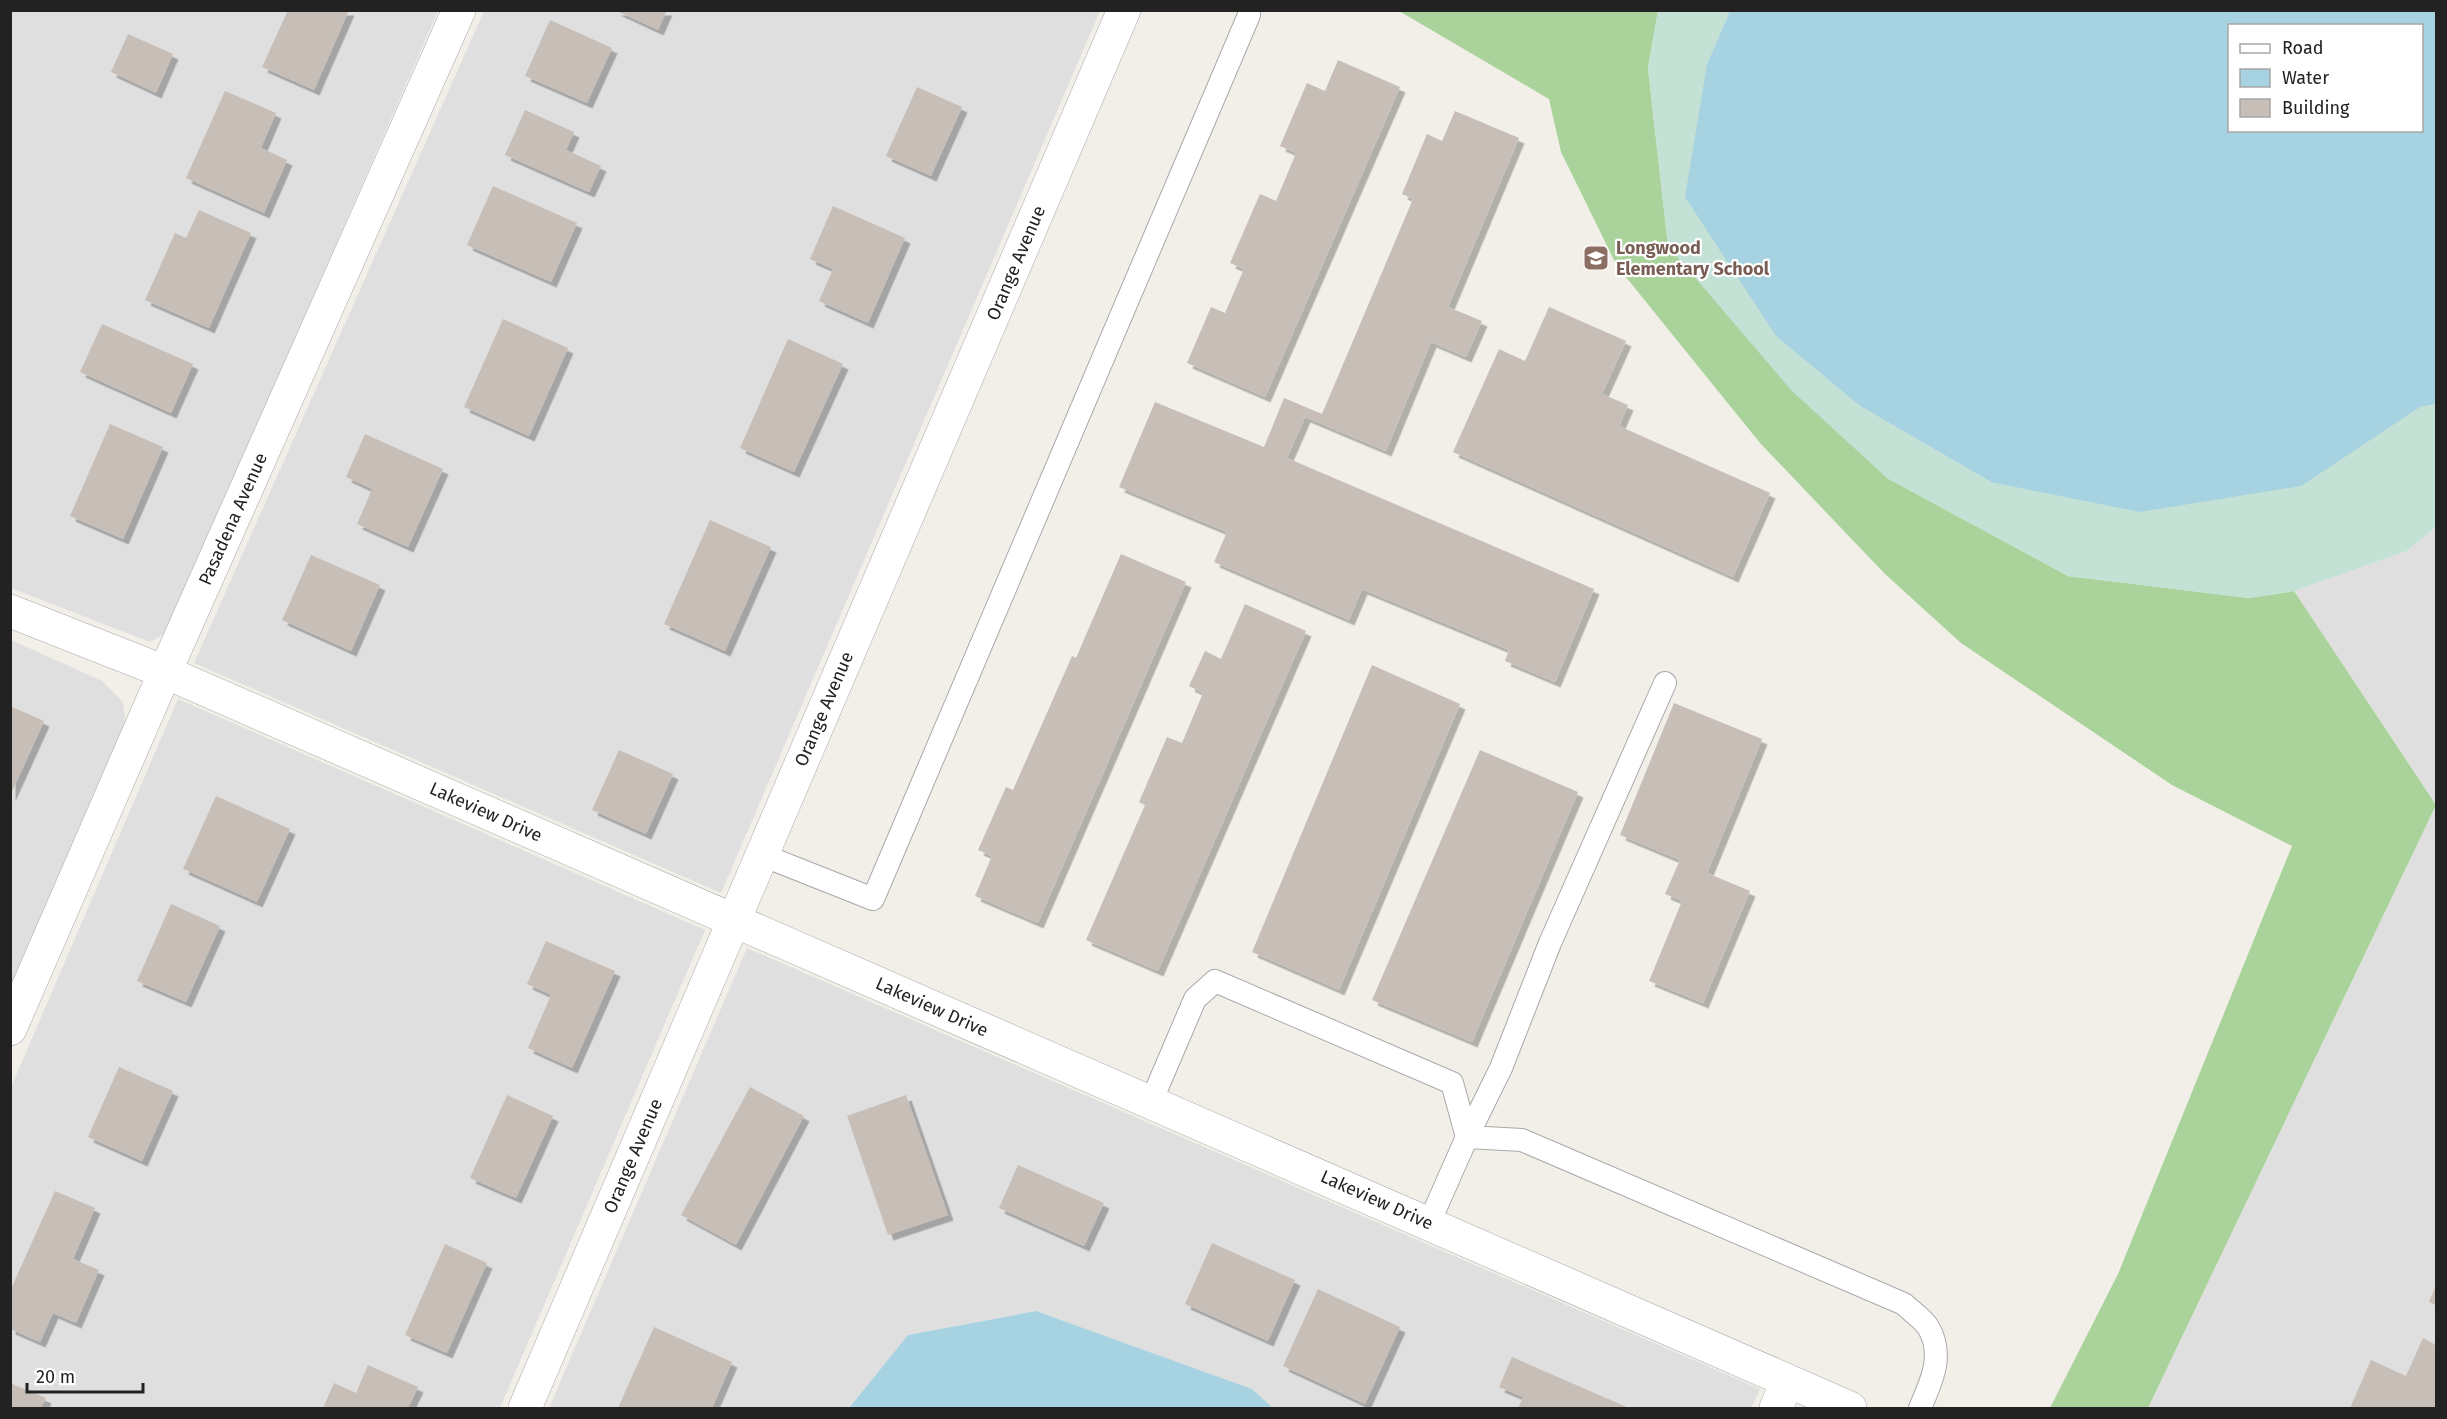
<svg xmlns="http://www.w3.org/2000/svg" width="2447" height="1419" font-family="'Fira Sans',sans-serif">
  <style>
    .residential { fill: #e0dfdf }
    .forest { fill: #a9d39b }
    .wetland { fill: #c4e1d5 }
    .water { fill: #a7d2e1; fill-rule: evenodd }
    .building { fill: #c7bfb7; filter: url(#shadow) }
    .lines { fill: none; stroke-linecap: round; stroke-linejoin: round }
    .service-casing { stroke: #a9a9a9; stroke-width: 24 }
    .minor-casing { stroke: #a9a9a9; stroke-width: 34 }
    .service { stroke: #fff; stroke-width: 22 }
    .minor { stroke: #fff; stroke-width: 33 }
    .labels { text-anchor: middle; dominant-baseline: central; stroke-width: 4.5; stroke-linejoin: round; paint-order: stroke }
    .education-label { font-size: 18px; font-weight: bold; fill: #785e54; stroke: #fff; text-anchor: start }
    .street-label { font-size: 18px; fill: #222; stroke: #fff }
  </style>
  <defs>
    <filter id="shadow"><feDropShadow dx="5.5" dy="5.5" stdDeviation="0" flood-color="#0004"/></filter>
  </defs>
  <rect width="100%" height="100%" fill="#f2efe8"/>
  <!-- residential -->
  <path class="residential" d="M10,11H438L169,626L164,634L150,642L11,588Z
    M484,11H1100L721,893L194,663Z
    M2436,527V1408H2148L2436,805L2294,591L2407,551Z
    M11,640L102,681L123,702L126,726L11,988Z
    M178,699L705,930L500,1408H11V1087Z
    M747,948L1760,1389L1751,1408H1273L1252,1389L1036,1311L908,1335L849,1408H549Z"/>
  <!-- forest -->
  <path class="forest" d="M1399,11H1658L1648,68L1668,246L1887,478L2068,576L2249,598L2294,591L2436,805L2148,1408H2050L2118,1274L2292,846L2172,785L1961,643L1885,574L1760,443L1617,266L1561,152L1549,99Z"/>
  <!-- wetland -->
  <path class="wetland" d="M1658,11H1730L1707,64L1776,336L1860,406L1991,482L2436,404V527L2407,551L2294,591L2249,598L2068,576L1887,478L1791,390L1668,246L1648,67Z"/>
  <!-- water -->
  <path class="water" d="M1730,11H2436V404L2420,407L2301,486L2140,512L1991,482L1860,406L1776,336L1685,197L1707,64ZM2230,26H2422V130H2230Z
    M1036,1311L1252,1389L1273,1408H849L908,1335Z"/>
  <!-- building -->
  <path class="building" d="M288,10H349L314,90L262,67Z
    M615,10H667L658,30Z
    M550,20L612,48L587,103L525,76Z
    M128,34L173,54L156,93L111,72Z
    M1338,60L1400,87L1265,397L1187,363L1211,307L1225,313L1244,269L1230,263L1260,194L1276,201L1296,153L1280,146L1307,83L1325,91Z
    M917,87L962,107L931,176L886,156Z
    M225,91L276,113L261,148L287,160L264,213L186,178Z
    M525,110L574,132L566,150L601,166L589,192L505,155Z
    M1455,111L1519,138L1448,307L1482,321L1466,357L1431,342L1386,451L1305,417L1287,458L1594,589L1555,682L1505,661L1509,650L1362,589L1349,620L1214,562L1227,532L1119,487L1155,402L1264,447L1284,398L1322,414L1413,199L1402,194L1427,134L1442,141Z
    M493,186L577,223L551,282L467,245Z
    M833,206L905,238L868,323L819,301L833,269L810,259Z
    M199,210L251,233L209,328L145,300L175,233L186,238Z
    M1549,307L1626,341L1602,394L1628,405L1619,426L1770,493L1733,577L1453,452L1499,349L1525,361Z
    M503,319L568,348L529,436L464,407Z
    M102,324L193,364L171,413L80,372Z
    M788,339L843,364L794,472L740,448Z
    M110,424L163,447L123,539L70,516Z
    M365,434L443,469L408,547L357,524L372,489L346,477Z
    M710,520L771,547L725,651L664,624Z
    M1121,554L1186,582L1038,923L975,896L992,856L978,850L1006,787L1013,790L1072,656L1076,658Z
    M311,555L380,585L351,651L282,620Z
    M1245,604L1306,631L1158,971L1086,940L1145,805L1139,802L1167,737L1182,743L1203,693L1189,686L1205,651L1221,659Z
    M1372,665L1460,704L1339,990L1252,952Z
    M1674,703L1762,739L1707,873L1750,891L1703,1003L1649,981L1682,901L1665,894L1680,860L1620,835Z
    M10,706L44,721L10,796Z
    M619,750L673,774L646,834L592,810Z
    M1480,750L1578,792L1472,1042L1372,1000Z
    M216,796L290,829L257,902L183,869Z
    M171,904L220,926L186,1002L137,981Z
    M546,941L615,971L572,1068L528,1048L551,995L527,984Z
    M119,1067L173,1091L142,1161L88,1137Z
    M750,1087L804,1116L736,1245L681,1215Z
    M507,1095L553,1116L516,1198L470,1178Z
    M906,1095L948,1215L888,1235L847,1116Z
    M1018,1165L1104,1203L1084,1246L999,1208Z
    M55,1191L95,1208L73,1259L99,1270L76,1323L53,1313L40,1342L10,1329V1291Z
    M1212,1243L1295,1280L1268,1341L1185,1304Z
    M445,1244L487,1263L447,1353L405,1335Z
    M2436,1285V1305L2429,1302Z
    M1318,1289L1400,1327L1365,1404L1283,1366Z
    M654,1327L732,1362L712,1408H618Z
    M2423,1338L2436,1345V1408H2350L2371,1360L2406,1376Z
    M1512,1357L1629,1408H1518L1523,1397L1499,1387Z
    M368,1365L418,1387L408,1408H323L334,1383L356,1393Z
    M10,1383L46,1398L41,1408H10Z"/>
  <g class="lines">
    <!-- service casing -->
    <g class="service-casing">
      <path id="service" d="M762,855L873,899L1249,15V10
        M1151,1102L1195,999L1215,981L1452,1083L1467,1137
        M1467,1137L1501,1068L1550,943L1665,683
        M1429,1223L1467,1137L1522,1140L1904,1304C1911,1311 1923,1319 1928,1327C1945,1355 1931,1382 1920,1408"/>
    </g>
    <!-- minor casing -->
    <g class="minor-casing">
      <path id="minor" d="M10,611L165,672L1850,1408
        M10,1029L165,672L459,10
        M525,1408L1124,10
        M1776,1408L1787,1382"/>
    </g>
    <!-- service -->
    <use href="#service" class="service"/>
    <!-- minor -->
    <use href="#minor" class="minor"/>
  </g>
  <!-- icons -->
  <defs>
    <g id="school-square" transform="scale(1.35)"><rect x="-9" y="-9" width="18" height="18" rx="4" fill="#8d6e63" stroke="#fff"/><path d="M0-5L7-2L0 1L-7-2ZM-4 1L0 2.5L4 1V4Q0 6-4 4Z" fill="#fff"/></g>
  </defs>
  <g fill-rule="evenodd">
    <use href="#school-square" x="1596" y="258"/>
  </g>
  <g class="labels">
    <!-- education labels -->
    <g class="education-label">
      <text x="1616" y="248">Longwood<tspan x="1616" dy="21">Elementary School</tspan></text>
    </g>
    <!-- street labels -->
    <g class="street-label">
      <text transform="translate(1016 263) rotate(-67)">Orange Avenue</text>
      <text transform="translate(233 519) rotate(-66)">Pasadena Avenue</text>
      <text transform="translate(824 709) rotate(-67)">Orange Avenue</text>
      <text transform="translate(486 812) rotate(24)">Lakeview Drive</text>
      <text transform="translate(932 1007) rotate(24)">Lakeview Drive</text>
      <text transform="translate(633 1156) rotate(-67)">Orange Avenue</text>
      <text transform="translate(1377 1200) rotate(24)">Lakeview Drive</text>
    </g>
  </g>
  <!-- border -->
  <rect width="2447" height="1419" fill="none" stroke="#222222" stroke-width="24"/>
  <!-- legend -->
  <rect x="2228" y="24" width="195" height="108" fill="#ffffff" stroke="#a7a7a7" stroke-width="1.5"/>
  <rect x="2240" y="44" width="30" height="9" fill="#ffffff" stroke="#a7a7a7" stroke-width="1.5"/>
  <text x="2282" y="54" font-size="18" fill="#222222">Road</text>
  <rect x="2240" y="69" width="30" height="18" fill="#a7d2e1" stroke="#a7a7a7" stroke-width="1.5"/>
  <text x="2282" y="84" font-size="18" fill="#222222">Water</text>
  <rect x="2240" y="99" width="30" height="18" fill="#c7bfb7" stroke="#a7a7a7" stroke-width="1.5"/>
  <text x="2282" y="114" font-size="18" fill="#222222">Building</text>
  <!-- scale -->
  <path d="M27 1383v9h116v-9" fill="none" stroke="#222222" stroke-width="3"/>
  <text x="36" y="1383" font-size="18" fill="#222222" stroke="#ffffff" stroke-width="4.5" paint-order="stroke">20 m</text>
</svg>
